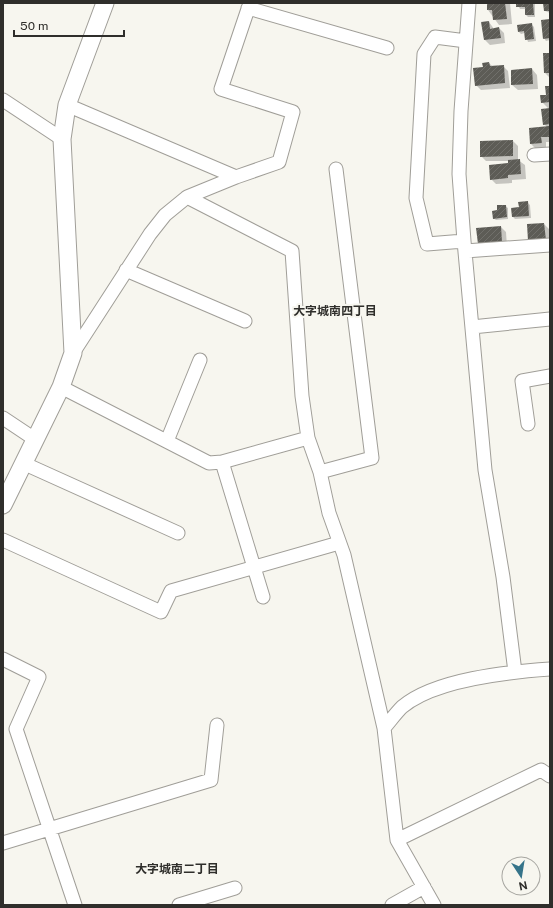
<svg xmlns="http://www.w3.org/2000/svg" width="553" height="908" font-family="'Public Sans','Noto Sans JP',sans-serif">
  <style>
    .shadow { fill: #0003 }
    .building { fill: url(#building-hatch) }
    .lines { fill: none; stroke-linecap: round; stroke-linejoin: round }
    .minor-casing { stroke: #a09e98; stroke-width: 15 }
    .tertiary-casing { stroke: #a09e98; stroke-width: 19 }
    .minor { stroke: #fff; stroke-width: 13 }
    .tertiary { stroke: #fff; stroke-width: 17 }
    .labels { text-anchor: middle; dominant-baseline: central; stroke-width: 4; stroke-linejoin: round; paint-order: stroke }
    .neighbourhood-label { font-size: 12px; font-weight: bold; fill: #2f2e2b; stroke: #f7f6ef }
  </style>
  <defs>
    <pattern id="building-hatch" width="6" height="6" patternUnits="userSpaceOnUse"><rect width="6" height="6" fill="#5d5c56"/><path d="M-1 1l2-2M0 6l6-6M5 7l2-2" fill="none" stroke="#71706b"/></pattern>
  </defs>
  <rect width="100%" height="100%" fill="#f7f6ef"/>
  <!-- shadow -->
  <path class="shadow" d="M488,3H510L512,24L499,25L488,10Z
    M517,3H535V17H528L526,15V9H520Z
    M544,3H550V13L545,11Z
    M550,20V40L546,41L544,38Z
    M489,22L494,29L499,28L504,33L505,43L490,45L485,40L482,23Z
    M532,25L534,27L536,41L528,42L525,33L521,34L519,32Z
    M550,54V78L545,73Z
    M489,63L493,67L503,66L508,71L510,88L481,90L476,85L484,68Z
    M532,69L537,75L538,89L518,90L512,85Z
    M550,87V142H546V148L536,149L531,144L547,127L544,124L549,109L542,102L547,95Z
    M513,141L518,146V160L525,165L526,179L512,180V183L496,184L491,179L509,164V161H486L481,156Z
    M527,202L530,205L531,218L515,219L513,217Z
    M505,206L508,208V219L496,220L493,218Z
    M544,224L549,229L550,245L534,246Z
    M501,227L506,232L507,247L484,249Z"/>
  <!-- building -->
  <path class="building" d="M487,3H505L507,19L493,20L492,10H487Z
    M516,3H533L534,15H525V7H516Z
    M543,3H550V11H544Z
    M550,19V38L543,39L541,20Z
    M489,21L490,29L499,27L501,38L484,40L481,22Z
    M532,23L534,39L525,40L524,31L518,32L517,25Z
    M543,53H550V73H544Z
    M489,62L490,66L504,65L505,83L475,86L473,68L483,67L482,63Z
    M532,68L533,84L511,85V70Z
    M545,86H550V102L541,103L540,95H546Z
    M550,108V124L543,125L541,109Z
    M549,126L550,137H541L542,143L530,144L529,128Z
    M513,140V156L480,157V141Z
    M520,159L521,174L508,175V178L490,180L489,165L508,163V160Z
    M528,201L529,216L512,217L511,208L519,207L518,202Z
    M497,205H506L507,217L493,219L492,211L497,210Z
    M544,223L546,240L528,241L527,224Z
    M501,226L502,242L478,244L476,228Z"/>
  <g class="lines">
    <!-- minor casing -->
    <g class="minor-casing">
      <path id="minor" d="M469,3L461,111L459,174L464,241L485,470L503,577L515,672
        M248,8L387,48
        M3,100L62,139
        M67,105L236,177L279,162L293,112L221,89L250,3
        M534,155L550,154
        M187,197L236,177
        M464,241L427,244L416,198L424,54L435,37L466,41
        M465,251L550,245
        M126,270L245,321
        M472,327L550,319
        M73,353L150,234L165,215L187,197L292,251L302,396L308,438L320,472L329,513L344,555L384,728L397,840L434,905
        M61,387L209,463L222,462L308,438
        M3,418L36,440
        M528,424L522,381L550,376
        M167,441L200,360
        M222,462L263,597
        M25,464L178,533
        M320,472L372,458L336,169
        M3,540L161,612L171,591L339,543
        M3,659L39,677L16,729L75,905
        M384,728C390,721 396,713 402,707C435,679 508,672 550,669
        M397,840L541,770L550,776
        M3,843L211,780L217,725
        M179,905L235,888
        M392,905L424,887"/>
    </g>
    <!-- tertiary casing -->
    <g class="tertiary-casing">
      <path id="tertiary" d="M3,505L61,387L73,353L62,139L67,105L105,3"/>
    </g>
    <!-- minor -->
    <use href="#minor" class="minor"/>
    <!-- tertiary -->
    <use href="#tertiary" class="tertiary"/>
  </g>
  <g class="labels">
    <!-- neighbourhood labels -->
    <g class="neighbourhood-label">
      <text x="335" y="311">大字城南四丁目</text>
      <text x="177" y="869">大字城南二丁目</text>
    </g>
  </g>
  <!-- border -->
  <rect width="553" height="908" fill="none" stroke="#2f2e2b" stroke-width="8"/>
  <!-- north arrow -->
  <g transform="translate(521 876) rotate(168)"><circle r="19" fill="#f7f6ef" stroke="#a7a6a1"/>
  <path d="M0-3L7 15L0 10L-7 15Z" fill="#36748a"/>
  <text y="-6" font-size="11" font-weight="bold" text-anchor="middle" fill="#2f2e2b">N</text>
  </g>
  <!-- scale -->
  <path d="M14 30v6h110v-6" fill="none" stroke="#2f2e2b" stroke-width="2"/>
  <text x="20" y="30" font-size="12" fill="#2f2e2b" stroke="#f7f6ef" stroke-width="3" paint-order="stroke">50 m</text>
</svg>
